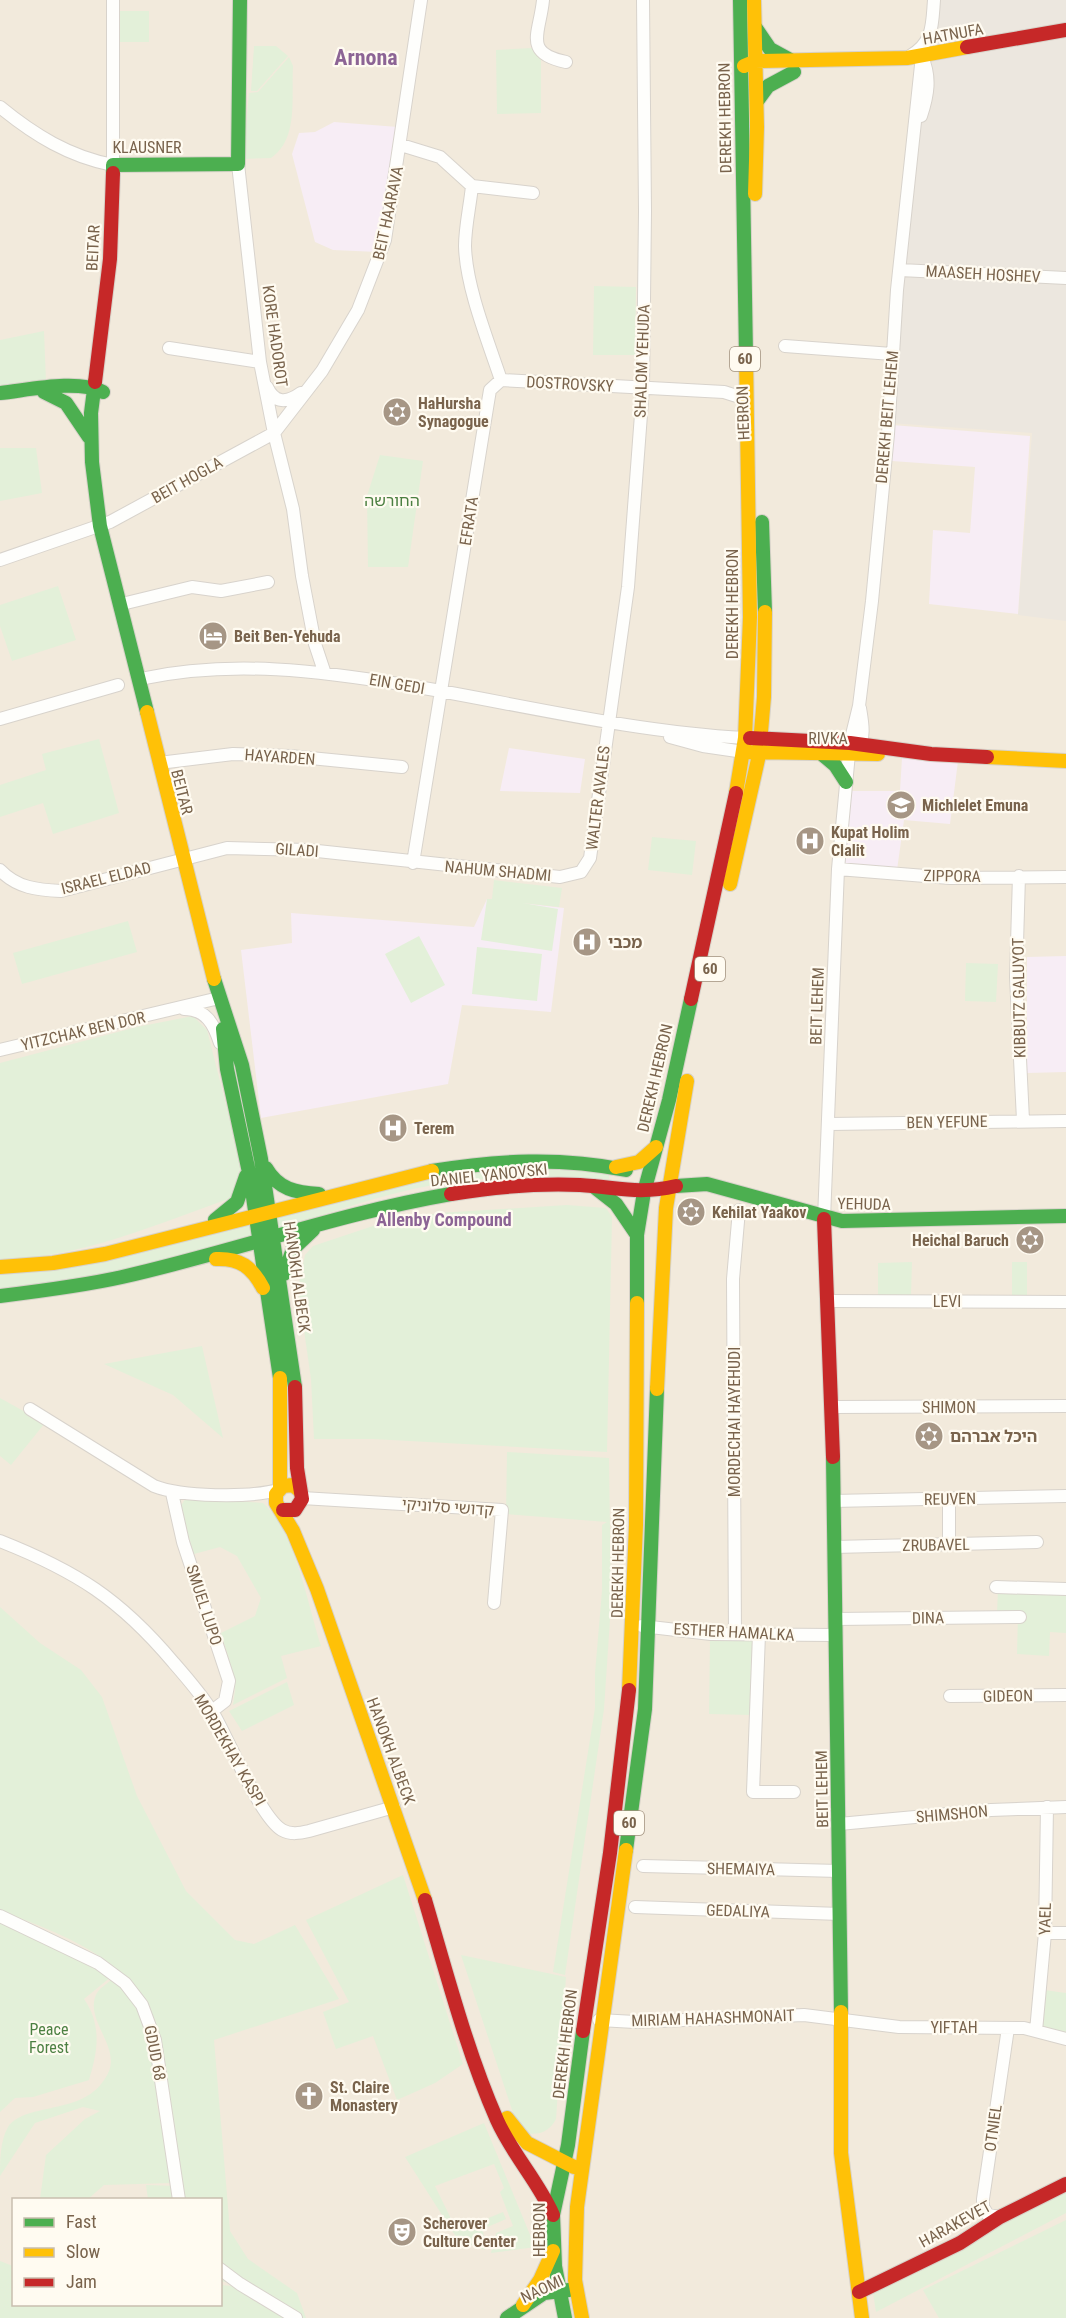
<svg xmlns="http://www.w3.org/2000/svg" width="1066" height="2318" font-family="'Roboto Condensed','Noto Sans Hebrew',sans-serif">
  <style>
    .residential { fill: #f2eadc; fill-rule: evenodd }
    .industrial { fill: #ece7df }
    .education { fill: #f7edf5 }
    .green { fill: #e3f0d9 }
    .lines { fill: none; stroke-linecap: round; stroke-linejoin: round }
    .street-casing { stroke: #d8d3cc; stroke-width: 14 }
    .fast-casing { stroke: #d7d2c9; stroke-width: 16 }
    .slow-casing { stroke: #d7d2c9; stroke-width: 16 }
    .jam-casing { stroke: #d7d2c9; stroke-width: 16 }
    .street { stroke: #fefefc; stroke-width: 12 }
    .fast { stroke: #4caf50; stroke-width: 14 }
    .slow { stroke: #ffc107; stroke-width: 14 }
    .jam { stroke: #c62828; stroke-width: 14 }
    .labels { text-anchor: middle; dominant-baseline: central; stroke-width: 4.5; stroke-linejoin: round; paint-order: stroke }
    .shield { fill: #fffbf1; stroke: #a1917e; stroke-width: 1.5 }
    .shield-label { font-size: 15px; font-weight: bold; fill: #79634c }
    .street-label { font-size: 16px; fill: #79634c; stroke: #fffbf1 }
    .poi-label { font-size: 16px; font-weight: bold; fill: #79634c; stroke: #fffbf1; text-anchor: start }
    .park-label { font-size: 16px; fill: #4c8042; stroke: #fffbf1 }
    .neighbourhood-label { font-size: 18px; font-weight: bold; fill: #8c6495; stroke: #fffbf1 }
    .district-label { font-size: 22px; font-weight: bold; fill: #8c6495; stroke: #fffbf1 }
  </style>
  <rect width="100%" height="100%" fill="#f9f6ee"/>
  <!-- residential -->
  <path class="residential" d="M0,0H1066V2318H0ZM14,2200H220V2304H14Z"/>
  <!-- industrial -->
  <path class="industrial" d="M934,0H1066V621L1018,615L1032,433L890,423L903,268Z"/>
  <!-- education -->
  <path class="education" d="M334,122L398,127L378,252L333,250L315,242L292,154L299,133L315,132Z
    M892,425L1030,436L1018,614L929,604L933,530L970,533L975,467L892,461Z
    M509,748L585,759L580,793L500,791Z
    M902,758L958,761L950,824L904,820L897,870L842,865L850,791H900Z
    M487,899L564,908L551,1012L462,1005L448,1084L261,1118L241,950L292,943L291,913L474,927Z
    M1066,956V1072L1027,1073V957Z"/>
  <!-- green -->
  <path class="green" d="M117,11H149V42H117Z
    M254,46H276L288,56L257,91H251Z
    M532,48L541,60V113L497,114L496,50Z
    M289,57L293,66C291,97 299,139 271,158L243,159L249,93L258,92Z
    M594,286L636,287L635,355H593Z
    M44,331L46,382L0,385V340Z
    M0,448H36L42,493L0,501Z
    M380,455L423,461L408,567H368L367,496Z
    M58,586L76,640L12,661L0,626V605Z
    M99,739L119,813L53,834L43,803L0,817V785L46,770L42,754Z
    M652,837L696,841L692,875L648,870Z
    M494,880L562,888L559,907L523,903L558,909L552,951L481,940L487,899H492Z
    M128,921L137,952L22,984L13,953Z
    M419,936L445,985L411,1003L385,954Z
    M477,947L542,954L537,1001L472,994Z
    M966,963L998,964L996,1002L965,1001Z
    M193,1016L207,1030L241,1164L234,1197C158,1223 81,1259 0,1259V1063L137,1027Z
    M508,1167H554L609,1174V1179C550,1177 492,1175 434,1185C381,1194 330,1213 279,1229L277,1217L416,1178Z
    M567,1205L606,1208L612,1217L607,1452L373,1439H314L311,1379L298,1288L305,1255L313,1246L373,1226L438,1213Z
    M252,1221V1236L87,1280L0,1288V1273Z
    M912,1262L911,1295L878,1296V1263Z
    M1012,1262H1027V1297H1012Z
    M202,1346L223,1438L173,1395L104,1364Z
    M0,1398L45,1423L11,1465L0,1456Z
    M507,1452L609,1458L611,1605L604,1709L565,1975L553,1972L595,1708V1673L602,1591V1525L607,1522L506,1514Z
    M186,1497L263,1503C295,1530 308,1606 321,1646L281,1656L287,1678L233,1705L235,1690L233,1673L221,1633L255,1616L261,1598L237,1556L220,1547L194,1554L180,1508Z
    M998,1590L1066,1593V1633L1050,1632L1049,1656L1017,1654L1018,1614L997,1613Z
    M0,1607L40,1643L81,1670L102,1697L137,1796L186,1891L235,1940L254,1944L295,1925L339,1999L214,2040L230,2231L248,2259L297,2293L306,2318H301L253,2289L221,2281L220,2200L148,2199L146,2185L178,2186L145,2003C121,1955 48,1928 0,1911Z
    M710,1637L754,1640L751,1715L709,1714Z
    M287,1682L294,1705L242,1731L229,1711Z
    M403,1875L463,2064L435,2083L397,2100L373,2036L336,2049L323,2012L349,2002L306,1920Z
    M0,1919L112,1976L84,1999C102,2025 98,2051 89,2080L33,2097L15,2098L0,2112Z
    M461,1955L566,1977L556,2119C550,2131 539,2136 526,2133L515,2119Z
    M112,1979L140,2006L155,2063L157,2104L172,2183L104,2185L88,2199H40L46,2155L85,2119L100,2111L83,2107L35,2123L0,2176C0,2160 0,2141 8,2127C27,2100 89,2118 109,2071C119,2046 85,2019 96,1995C98,1989 107,1984 112,1979Z
    M1044,1990L1066,1993V2033L1042,2027Z
    M484,2123L535,2247L491,2253L496,2233L513,2226L500,2192L504,2188L494,2164L435,2186L457,2231L503,2212L506,2219L483,2229L485,2250L458,2240L405,2157Z
    M1066,2187V2213L876,2312L873,2293Z
    M1066,2220V2318H939L923,2290Z
    M0,2261L13,2266L14,2304H220L221,2285L232,2286L287,2318H0Z"/>
  <g class="lines">
    <!-- street casing -->
    <g class="street-casing">
      <path id="street" d="M543,0C540,33 522,53 566,62
        M910,56C934,42 932,24 934,0
        M0,107C34,135 70,157 113,165V0
        M921,116C928,95 931,77 922,57
        M401,145L440,157L472,186L533,193
        M238,164L260,362L274,433L293,509L302,576L315,644L324,671
        M472,186C470,206 465,227 465,246C466,287 488,341 501,380
        M900,270L1066,278
        M785,346L892,354
        M169,348L260,362
        M501,380L724,392L746,399
        M267,387C275,404 287,403 301,393
        M0,560L110,522L274,433L322,371L358,310L385,240L421,0
        M122,604L192,587L221,591L268,582
        M140,679C232,659 321,671 412,686C523,705 633,732 745,738
        M0,719L118,685
        M670,737L703,746L744,752
        M857,749C866,738 862,721 860,708
        M159,763L233,754L290,756L402,767
        M413,863L488,402L490,390L501,380
        M838,869L950,878L1066,877
        M0,870C17,888 38,890 61,891L227,848L308,850L560,877L581,872L590,858L628,587L643,388L645,211L643,0
        M1019,876L1016,977L1023,1120
        M184,1009C206,1009 214,1024 220,1043
        M0,1050L219,998
        M829,1124L1066,1121
        M824,1219L838,869L850,743L859,706L872,601L888,434L897,290L922,56
        M827,1301L1066,1302
        M832,1407L1066,1406
        M30,1409L154,1486C182,1497 248,1498 278,1490
        M172,1493L183,1542L229,1681L225,1701L212,1711
        M302,1498L502,1510L494,1603
        M949,1499V1545
        M833,1501L1066,1496
        M0,1541C76,1571 120,1599 173,1662C187,1678 202,1695 213,1713C228,1738 260,1817 282,1830C291,1835 300,1833 309,1831L394,1807
        M834,1547L1037,1542
        M996,1587L1066,1589
        M835,1619L1020,1617
        M642,1626L711,1634L836,1635
        M735,1634L733,1279L739,1210
        M759,1634L753,1792H794
        M950,1696L1066,1695
        M839,1824L991,1810L1066,1807
        M643,1866L839,1871
        M635,1907L840,1914
        M0,1916L98,1963L125,1983L142,2005L155,2040L179,2200
        M1045,1933H1066
        M599,2020L635,2022L804,2015L899,2027L1024,2028L1066,2039
        M1036,2031L1045,1933L1047,1807
        M1000,2217L988,2215L983,2207V2199L1008,2028
        M220,2269L240,2284L296,2318"/>
    </g>
    <!-- fast casing -->
    <g class="fast-casing">
      <path id="fast" d="M740,0L746,355
        M755,27L770,49L792,61
        M757,101L768,86L794,72
        M113,173V165L238,164L240,0
        M95,382L91,413L92,462L100,526L147,712
        M44,392L66,403L89,437
        M0,393C29,390 77,379 103,392
        M762,522L765,612
        M823,755L835,765L846,782
        M214,979L242,1065L261,1159L295,1387
        M223,1029L227,1069L250,1177L280,1378
        M266,1168C278,1189 296,1193 319,1194
        M432,1171C498,1160 560,1157 626,1170
        M593,1186L616,1204L637,1235
        M676,1186L707,1184L842,1221L1066,1216
        M215,1220L237,1202L246,1176
        M284,1274L293,1249L313,1230
        M0,1296C41,1291 82,1286 122,1277C233,1252 340,1213 451,1194
        M637,1303V1235L644,1192L669,1100L691,999
        M833,1457L841,2012
        M626,1850L645,1709L657,1389
        M507,2318L544,2293L569,2290
        M565,2318L555,2266L553,2215L568,2145L583,2031"/>
    </g>
    <!-- slow casing -->
    <g class="slow-casing">
      <path id="slow" d="M754,0L757,127L755,194
        M744,66L756,61L907,58L967,47
        M147,712L214,979
        M748,752L878,754
        M987,757L1066,761
        M736,793L745,738L750,617L746,355
        M730,884L759,755L764,697L765,612
        M616,1167L639,1162L656,1147
        M216,1259C240,1258 252,1267 263,1288
        M0,1267L53,1263L105,1254L432,1171
        M657,1389L666,1208L687,1081
        M280,1488V1378
        M300,1491L293,1485L283,1486L276,1494V1503L293,1531L317,1589L425,1900
        M629,1690L636,1525L637,1303
        M841,2012V2153L862,2318
        M507,2118L527,2143L574,2167
        M523,2305L540,2280L553,2251
        M582,2318L575,2280L577,2207L626,1850"/>
    </g>
    <!-- jam casing -->
    <g class="jam-casing">
      <path id="jam" d="M967,47L1066,30
        M95,382L110,259L113,173
        M750,738L850,743L931,754L987,757
        M691,999L736,793
        M451,1194C494,1187 537,1183 580,1185C617,1187 638,1195 676,1186
        M824,1219L833,1457
        M283,1510H295L302,1499L297,1468L295,1387
        M425,1900C446,1971 467,2052 497,2120C512,2154 538,2181 553,2215
        M583,2031L610,1853L629,1690
        M859,2292L960,2243L1000,2217L1066,2184"/>
    </g>
    <!-- street -->
    <use href="#street" class="street"/>
    <!-- fast -->
    <use href="#fast" class="fast"/>
    <!-- slow -->
    <use href="#slow" class="slow"/>
    <!-- jam -->
    <use href="#jam" class="jam"/>
  </g>
  <!-- icons -->
  <defs>
    <g id="synagogue-disc" transform="scale(1.5)"><circle r="9.5" fill="#a69685" stroke="#fffbf1"/><path d="M0-6.5L5.6 3.2H-5.6ZM0 6.5L5.6-3.2H-5.6Z" fill="#fff"/></g>
    <g id="hotel-disc" transform="scale(1.5)"><circle r="9.5" fill="#a69685" stroke="#fffbf1"/><path d="M-6-4.5h1.5V1H6V5H4.5V3h-9V5H-6ZM-4 0a1.8 1.8 0 1 1 3.6 0ZM.5 0V-2.5h3Q6-2.5 6 0Z" fill="#fff"/></g>
    <g id="university-disc" transform="scale(1.5)"><circle r="9.5" fill="#a69685" stroke="#fffbf1"/><path d="M0-5L7-2L0 1L-7-2ZM-4 1L0 2.5L4 1V4Q0 6-4 4Z" fill="#fff"/></g>
    <g id="hospital-disc" transform="scale(1.5)"><circle r="9.5" fill="#a69685" stroke="#fffbf1"/><path d="M-5-5h3v3.5h4V-5h3V5h-3V1.5h-4V5h-3Z" fill="#fff"/></g>
    <g id="church-disc" transform="scale(1.5)"><circle r="9.5" fill="#a69685" stroke="#fffbf1"/><path d="M-1.2-6h2.4v3.5h3.3v2.4h-3.3V6h-2.4V-.1h-3.3v-2.4h3.3Z" fill="#fff"/></g>
    <g id="theatre-disc" transform="scale(1.5)"><circle r="9.5" fill="#a69685" stroke="#fffbf1"/><path d="M-5-5.5Q0-4 5-5.5V0Q5 5 0 6Q-5 5-5 0ZM-3.3-2.5H-1v1.5H-3.3ZM1-2.5H3.3v1.5H1ZM-2.8 1Q0 5.5 2.8 1Z" fill="#fff"/></g>
  </defs>
  <g fill-rule="evenodd">
    <use href="#synagogue-disc" x="397" y="412"/>
    <use href="#hotel-disc" x="213" y="636"/>
    <use href="#university-disc" x="901" y="805"/>
    <use href="#hospital-disc" x="810" y="841"/>
    <use href="#hospital-disc" x="587" y="942"/>
    <use href="#hospital-disc" x="393" y="1128"/>
    <use href="#synagogue-disc" x="691" y="1212"/>
    <use href="#synagogue-disc" x="1030" y="1240"/>
    <use href="#synagogue-disc" x="929" y="1436"/>
    <use href="#church-disc" x="309" y="2096"/>
    <use href="#theatre-disc" x="402" y="2232"/>
  </g>
  <g class="labels">
    <!-- shield labels -->
    <g class="shield">
      <rect x="730" y="347" width="30" height="24" rx="4.5"/>
      <rect x="695" y="957" width="30" height="24" rx="4.5"/>
      <rect x="614" y="1811" width="30" height="24" rx="4.5"/>
    </g>
    <g class="shield-label">
      <text x="745" y="359">60</text>
      <text x="710" y="969">60</text>
      <text x="629" y="1823">60</text>
    </g>
    <!-- street labels -->
    <g class="street-label">
      <text transform="translate(953 34) rotate(-10)">HATNUFA</text>
      <text transform="translate(725 118) rotate(-91)">DEREKH HEBRON</text>
      <text x="147" y="147">KLAUSNER</text>
      <text transform="translate(388 213) rotate(-78)">BEIT HAARAVA</text>
      <text transform="translate(93 248) rotate(-87)">BEITAR</text>
      <text transform="translate(983 274) rotate(3)">MAASEH HOSHEV</text>
      <text transform="translate(275 336) rotate(82)">KORE HADOROT</text>
      <text transform="translate(642 361) rotate(-88)">SHALOM YEHUDA</text>
      <text transform="translate(570 384) rotate(3)">DOSTROVSKY</text>
      <text transform="translate(743 413) rotate(-92)">HEBRON</text>
      <text transform="translate(887 417) rotate(-85)">DEREKH BEIT LEHEM</text>
      <text transform="translate(187 480) rotate(-29)">BEIT HOGLA</text>
      <text transform="translate(469 521) rotate(-81)">EFRATA</text>
      <text transform="translate(732 604) rotate(-90)">DEREKH HEBRON</text>
      <text transform="translate(397 684) rotate(10)">EIN GEDI</text>
      <text x="828" y="738">RIVKA</text>
      <text transform="translate(280 757) rotate(4)">HAYARDEN</text>
      <text transform="translate(182 792) rotate(76)">BEITAR</text>
      <text transform="translate(598 798) rotate(-83)">WALTER AVALES</text>
      <text transform="translate(297 850) rotate(4)">GILADI</text>
      <text transform="translate(498 871) rotate(5)">NAHUM SHADMI</text>
      <text transform="translate(952 876) rotate(1)">ZIPPORA</text>
      <text transform="translate(106 878) rotate(-14)">ISRAEL ELDAD</text>
      <text transform="translate(1019 998) rotate(-91)">KIBBUTZ GALUYOT</text>
      <text transform="translate(817 1006) rotate(-88)">BEIT LEHEM</text>
      <text transform="translate(83 1031) rotate(-13)">YITZCHAK BEN DOR</text>
      <text transform="translate(655 1078) rotate(-77)">DEREKH HEBRON</text>
      <text transform="translate(947 1122) rotate(-1)">BEN YEFUNE</text>
      <text transform="translate(489 1175) rotate(-6)">DANIEL YANOVSKI</text>
      <text transform="translate(864 1204) rotate(1)">YEHUDA</text>
      <text transform="translate(297 1277) rotate(82)">HANOKH ALBECK</text>
      <text x="947" y="1301">LEVI</text>
      <text x="949" y="1407">SHIMON</text>
      <text transform="translate(734 1422) rotate(-90)">MORDECHAI HAYEHUDI</text>
      <text transform="translate(950 1499) rotate(-1)">REUVEN</text>
      <text transform="translate(448 1507) rotate(4)">קדושי סלוניקי</text>
      <text transform="translate(936 1545) rotate(-1)">ZRUBAVEL</text>
      <text transform="translate(618 1563) rotate(-89)">DEREKH HEBRON</text>
      <text transform="translate(204 1605) rotate(72)">SMUEL LUPO</text>
      <text transform="translate(928 1618) rotate(-1)">DINA</text>
      <text transform="translate(734 1632) rotate(3)">ESTHER HAMALKA</text>
      <text transform="translate(1008 1696) rotate(-1)">GIDEON</text>
      <text transform="translate(230 1750) rotate(60)">MORDEKHAY KASPI</text>
      <text transform="translate(391 1751) rotate(70)">HANOKH ALBECK</text>
      <text transform="translate(822 1789) rotate(-91)">BEIT LEHEM</text>
      <text transform="translate(952 1814) rotate(-5)">SHIMSHON</text>
      <text transform="translate(741 1869) rotate(1)">SHEMAIYA</text>
      <text transform="translate(738 1911) rotate(2)">GEDALIYA</text>
      <text transform="translate(1045 1919) rotate(-88)">YAEL</text>
      <text transform="translate(713 2018) rotate(-2)">MIRIAM HAHASHMONAIT</text>
      <text x="954" y="2027">YIFTAH</text>
      <text transform="translate(565 2044) rotate(-83)">DEREKH HEBRON</text>
      <text transform="translate(155 2053) rotate(79)">GDUD 68</text>
      <text transform="translate(993 2128) rotate(-82)">OTNIEL</text>
      <text transform="translate(955 2224) rotate(-29)">HARAKEVET</text>
      <text transform="translate(539 2230) rotate(-90)">HEBRON</text>
      <text transform="translate(542 2289) rotate(-25)">NAOMI</text>
    </g>
    <!-- poi labels -->
    <g class="poi-label">
      <text x="418" y="403">HaHursha<tspan x="418" dy="18">Synagogue</tspan></text>
      <text x="234" y="636">Beit Ben-Yehuda</text>
      <text x="922" y="805">Michlelet Emuna</text>
      <text x="831" y="832">Kupat Holim<tspan x="831" dy="18">Clalit</tspan></text>
      <text x="608" y="942">מכבי</text>
      <text x="414" y="1128">Terem</text>
      <text x="712" y="1212">Kehilat Yaakov</text>
      <text x="1009" y="1240" text-anchor="end">Heichal Baruch</text>
      <text x="950" y="1436">היכל אברהם</text>
      <text x="330" y="2087">St. Claire<tspan x="330" dy="18">Monastery</tspan></text>
      <text x="423" y="2223">Scherover<tspan x="423" dy="18">Culture Center</tspan></text>
    </g>
    <!-- park labels -->
    <g class="park-label">
      <text x="392" y="500">החורשה</text>
      <text x="49" y="2029">Peace<tspan x="49" dy="18">Forest</tspan></text>
    </g>
    <!-- neighbourhood labels -->
    <g class="neighbourhood-label">
      <text x="444" y="1219">Allenby Compound</text>
    </g>
    <!-- district labels -->
    <g class="district-label">
      <text x="366" y="57">Arnona</text>
    </g>
  </g>
  <!-- legend -->
  <rect x="12" y="2198" width="210" height="108" fill="#fffbf1" stroke="#c9beaf" stroke-width="1.5"/>
  <rect x="24" y="2218" width="30" height="9" fill="#4caf50" stroke="#c9beaf" stroke-width="1.5"/>
  <text x="66" y="2228" font-size="18" fill="#79634c">Fast</text>
  <rect x="24" y="2248" width="30" height="9" fill="#ffc107" stroke="#c9beaf" stroke-width="1.5"/>
  <text x="66" y="2258" font-size="18" fill="#79634c">Slow</text>
  <rect x="24" y="2278" width="30" height="9" fill="#c62828" stroke="#c9beaf" stroke-width="1.5"/>
  <text x="66" y="2288" font-size="18" fill="#79634c">Jam</text>
</svg>
